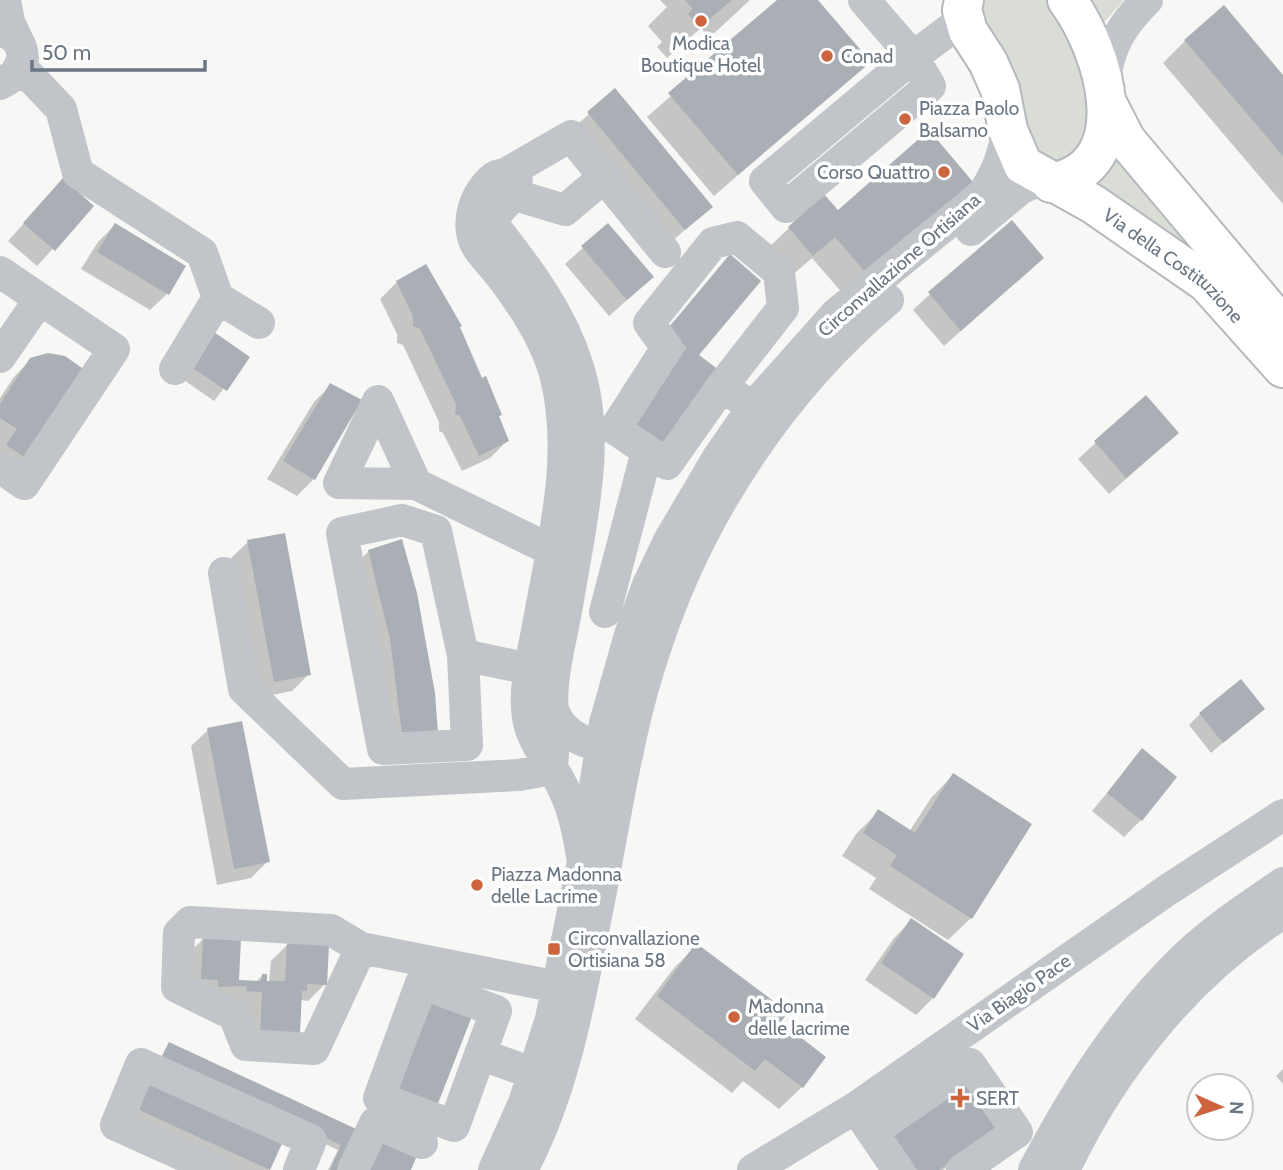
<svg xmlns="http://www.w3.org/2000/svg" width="1283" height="1170" font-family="Cabin,sans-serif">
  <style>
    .green { fill: #d9ddd6 }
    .shadow { fill: #0003 }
    .building { fill: #a9afb4 }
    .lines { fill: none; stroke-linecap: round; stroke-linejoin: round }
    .major-casing { stroke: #b5b8bc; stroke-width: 42 }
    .minor { stroke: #c1c4c8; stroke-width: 32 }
    .major { stroke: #fff; stroke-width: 38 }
    .poi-dot { fill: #ce643e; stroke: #fff; stroke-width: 2.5 }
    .labels { text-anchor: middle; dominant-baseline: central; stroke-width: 7; stroke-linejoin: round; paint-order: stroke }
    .poi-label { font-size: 19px; fill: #6a7682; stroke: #fff; text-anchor: start }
    .street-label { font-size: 19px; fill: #6a7682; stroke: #fff }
  </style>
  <rect width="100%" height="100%" fill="#f7f7f5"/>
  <!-- green -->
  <path class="green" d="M976,0H1052L1087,72L1091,135L1070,163L1041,164L974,13Z
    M1081,0H1124L1098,29Z
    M1115,146L1209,270L1086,185Z"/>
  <!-- shadow -->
  <path class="shadow" d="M660,0H750L709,38L701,28L667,58L657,47L662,42L648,26L667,7Z
    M780,0H815L869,61L714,196L647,117Z
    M1185,41L1283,77V204L1163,63Z
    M615,91L711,206L667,246L571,130Z
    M63,180L92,206L37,266L8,241Z
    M971,181L844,295L812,258L790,277L766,250L789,228L838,212Z
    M115,225L167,294L150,310L81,269L98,242Z
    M608,225L635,293L609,316L565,264Z
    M730,256L696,355L663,449L651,348Z
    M1042,258L944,346L913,310L930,294Z
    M397,282L458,327L507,441L490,458L462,471L443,433L439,431V422L403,345L397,343V334L380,299Z
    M200,344L248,357L214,401L178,376Z
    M31,359L26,458L9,475L0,469V398L14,377Z
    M331,385L314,479L297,496L267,479L314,402Z
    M1146,397L1160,449L1109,494L1078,459Z
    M248,542L309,674L292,691L257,698L231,558Z
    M369,551L436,732L386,751L352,568Z
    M1262,709L1211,753L1189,725L1200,714Z
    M208,730L268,861L251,878L217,885L191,746Z
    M1142,751L1141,820L1124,837L1092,811Z
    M953,775L971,918L948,940L869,889L876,878L842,856L856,834L878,812L909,832L931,798Z
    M911,921L933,998L916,1015L865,980L894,938Z
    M203,939L237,981L256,982L262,976L265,982H269L271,961L288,944L325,984L308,1001L300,1000L244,1048L246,1008L185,995L186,956Z
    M696,946L778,1023L802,1087L779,1109L743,1081L732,1093L635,1019L674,968Z
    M435,998L436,1105L382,1107L418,1015Z
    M169,1044L364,1135L348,1170H328L338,1150L157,1066Z
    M1283,1069V1084L1276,1076Z
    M137,1094L283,1138L268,1170H215L122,1126Z
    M986,1140L943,1170H889L873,1147Z"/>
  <!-- building -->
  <path class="building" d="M685,0H732L700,27L688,14L693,9Z
    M777,0H818L871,62L738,175L668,93Z
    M1224,5L1283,75V156L1184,40Z
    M615,88L713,207L685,230L587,112Z
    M929,130L973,182L867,274L835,237L813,256L788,227L824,194L838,210Z
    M63,178L94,206L55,251L23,223Z
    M1012,220L1044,258L961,331L928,292Z
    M115,223L186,266L169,295L97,252Z
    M608,223L654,277L627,300L581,246Z
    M730,254L761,281L699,355L719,370L664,450L631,429L687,347L666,331Z
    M426,264L462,326L460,327L482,378L486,376L502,415L499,416L509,441L479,456L460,416L455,414L456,404L420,329L413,326V316L396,281Z
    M211,330L250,357L227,391L188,365Z
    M48,353L65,356L85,370L27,459L6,445L17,429L0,418V404L30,358Z
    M330,383L362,400L315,480L283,461Z
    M1146,395L1179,433L1126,478L1094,441Z
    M285,533L311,675L274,682L247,540Z
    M402,539L417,593L435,693L438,733L402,735L390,639L368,550Z
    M1241,679L1265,709L1223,743L1199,713Z
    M242,721L270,862L234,869L207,728Z
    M1142,748L1177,777L1142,821L1107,793Z
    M953,773L1032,824L972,919L890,866L897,855L863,833L878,809L915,833Z
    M911,918L964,954L934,999L881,963Z
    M203,937L241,939L239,980L261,981L262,974H267V981H285L287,942L329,945L327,985L307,984V991H302L300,1034L260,1032L262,992L246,991L247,986L218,987V980L201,979Z
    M696,943L788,1012L781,1022L826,1057L803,1088L765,1059L755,1071L657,996Z
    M435,996L474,1011L437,1106L398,1090Z
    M169,1042L367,1134L350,1170H330L341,1145L160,1060Z
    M969,1072L1005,1123L939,1170H917L888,1129Z
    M153,1075L285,1137L270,1170L137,1109Z
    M382,1142L416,1158L411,1170H369Z"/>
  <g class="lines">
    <!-- major casing -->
    <g class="major-casing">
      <g id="major">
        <path id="s1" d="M964,0L962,10L968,31L988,62L1000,89L1008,130L1023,165L1093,204L1207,283L1283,368"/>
        <path d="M1106,101L1126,140L1283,327"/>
        <path d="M1051,183C1140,166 1104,50 1067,0"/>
      </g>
    </g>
    <!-- minor -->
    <path class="minor" d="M5,0L9,22L18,41
      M864,0L913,57L930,86L786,207L765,181L913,57L961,21
      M0,31C15,34 22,43 23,59L15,75L0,84
      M21,67L61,109L78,173L202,253L218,298L175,369
      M1105,82C1108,47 1122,25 1147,0
      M507,173L571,136L604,177L565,210L515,195
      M604,177L665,252
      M971,230L1020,189L1043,178
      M0,272L114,349L24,484L0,467
      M218,298L259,323
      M0,357L40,299
      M722,386L783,308L779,272L737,237L713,243L649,323L667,348L615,429L667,464L722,386L770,420
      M416,484L378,401L339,483L416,484L551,550
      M402,520L436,531L463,655L467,745L383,749L342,533Z
      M224,573L244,689L343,784L519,775L552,769L553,752
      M605,612L647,451
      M463,655L530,669
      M583,862C579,838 575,813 564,790C552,762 529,742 527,710C525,682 533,653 538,626C552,545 576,459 556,378C547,341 524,306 501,276C493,265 476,250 473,237C468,218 475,197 488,183C496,174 505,172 516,177C522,200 494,203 494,226C528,269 562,314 578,367C602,442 580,525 568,600C563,632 549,680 553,710C564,742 598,746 628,752
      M361,948L314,1049L246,1045L234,1015L177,987L179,933L190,922L331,930L361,948L558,987
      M421,983L496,1011L454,1126L379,1098Z
      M480,1054L535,1074
      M860,1114L898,1170
      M872,1132L970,1064L1017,1132L962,1170
      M216,1170L116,1125L141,1064L311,1140L299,1170
      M353,1170L375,1123L422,1143
      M494,1170L524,1103L551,1019L583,862L605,723L630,635L648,585L670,539L719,456L753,407L836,314L982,195C997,174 1003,155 1008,130
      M522,1170C566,1087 581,992 599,901C616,815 628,726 657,643C700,513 783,388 888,300
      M753,1170L855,1108L1169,889L1283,815
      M1034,1170C1075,1092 1121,1019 1185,957C1214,929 1250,906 1283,883
      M1064,1170C1112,1068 1187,974 1283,913"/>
    <!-- major -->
    <use href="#major" class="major"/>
  </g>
  <!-- markers -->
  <g class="poi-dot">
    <circle cx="701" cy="21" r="7"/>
    <circle cx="827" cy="56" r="7"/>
    <circle cx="905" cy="119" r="7"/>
    <circle cx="944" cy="172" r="7"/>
    <circle cx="477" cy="885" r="7"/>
    <rect x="547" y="942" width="14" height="14" rx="3.5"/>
    <circle cx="734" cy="1017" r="7"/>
    <path d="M956.5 1087.5h7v7h7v7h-7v7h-7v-7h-7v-7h7z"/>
  </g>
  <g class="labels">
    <!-- poi labels -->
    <g class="poi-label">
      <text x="701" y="43" text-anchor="middle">Modica<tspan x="701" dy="22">Boutique Hotel</tspan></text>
      <text x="841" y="56">Conad</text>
      <text x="919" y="108">Piazza Paolo<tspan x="919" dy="22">Balsamo</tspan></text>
      <text x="930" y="172" text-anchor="end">Corso Quattro</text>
      <text x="491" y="874">Piazza Madonna<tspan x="491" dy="22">delle Lacrime</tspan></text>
      <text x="568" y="938">Circonvallazione<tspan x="568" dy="22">Ortisiana 58</tspan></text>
      <text x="748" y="1006">Madonna<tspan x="748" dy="22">delle lacrime</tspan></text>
      <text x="976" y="1098">SERT</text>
    </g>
    <!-- street labels -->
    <g class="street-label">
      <text transform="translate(899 265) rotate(-41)">Circonvallazione Ortisiana</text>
      <text stroke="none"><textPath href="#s1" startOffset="360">Via della Costituzione</textPath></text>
      <text transform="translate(1019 993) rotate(-35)">Via Biagio Pace</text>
    </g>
  </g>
  <!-- north arrow -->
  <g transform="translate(1220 1107) rotate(93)"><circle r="33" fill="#ffffff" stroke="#c3c8cd" stroke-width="2"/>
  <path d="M0-5L12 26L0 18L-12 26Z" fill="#ce643e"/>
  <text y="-10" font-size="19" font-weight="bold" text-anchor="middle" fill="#6a7682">N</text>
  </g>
  <!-- scale -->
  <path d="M32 60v10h173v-10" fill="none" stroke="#6a7682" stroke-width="3.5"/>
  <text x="42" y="60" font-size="21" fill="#6a7682" stroke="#ffffff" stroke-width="5" paint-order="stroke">50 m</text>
</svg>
